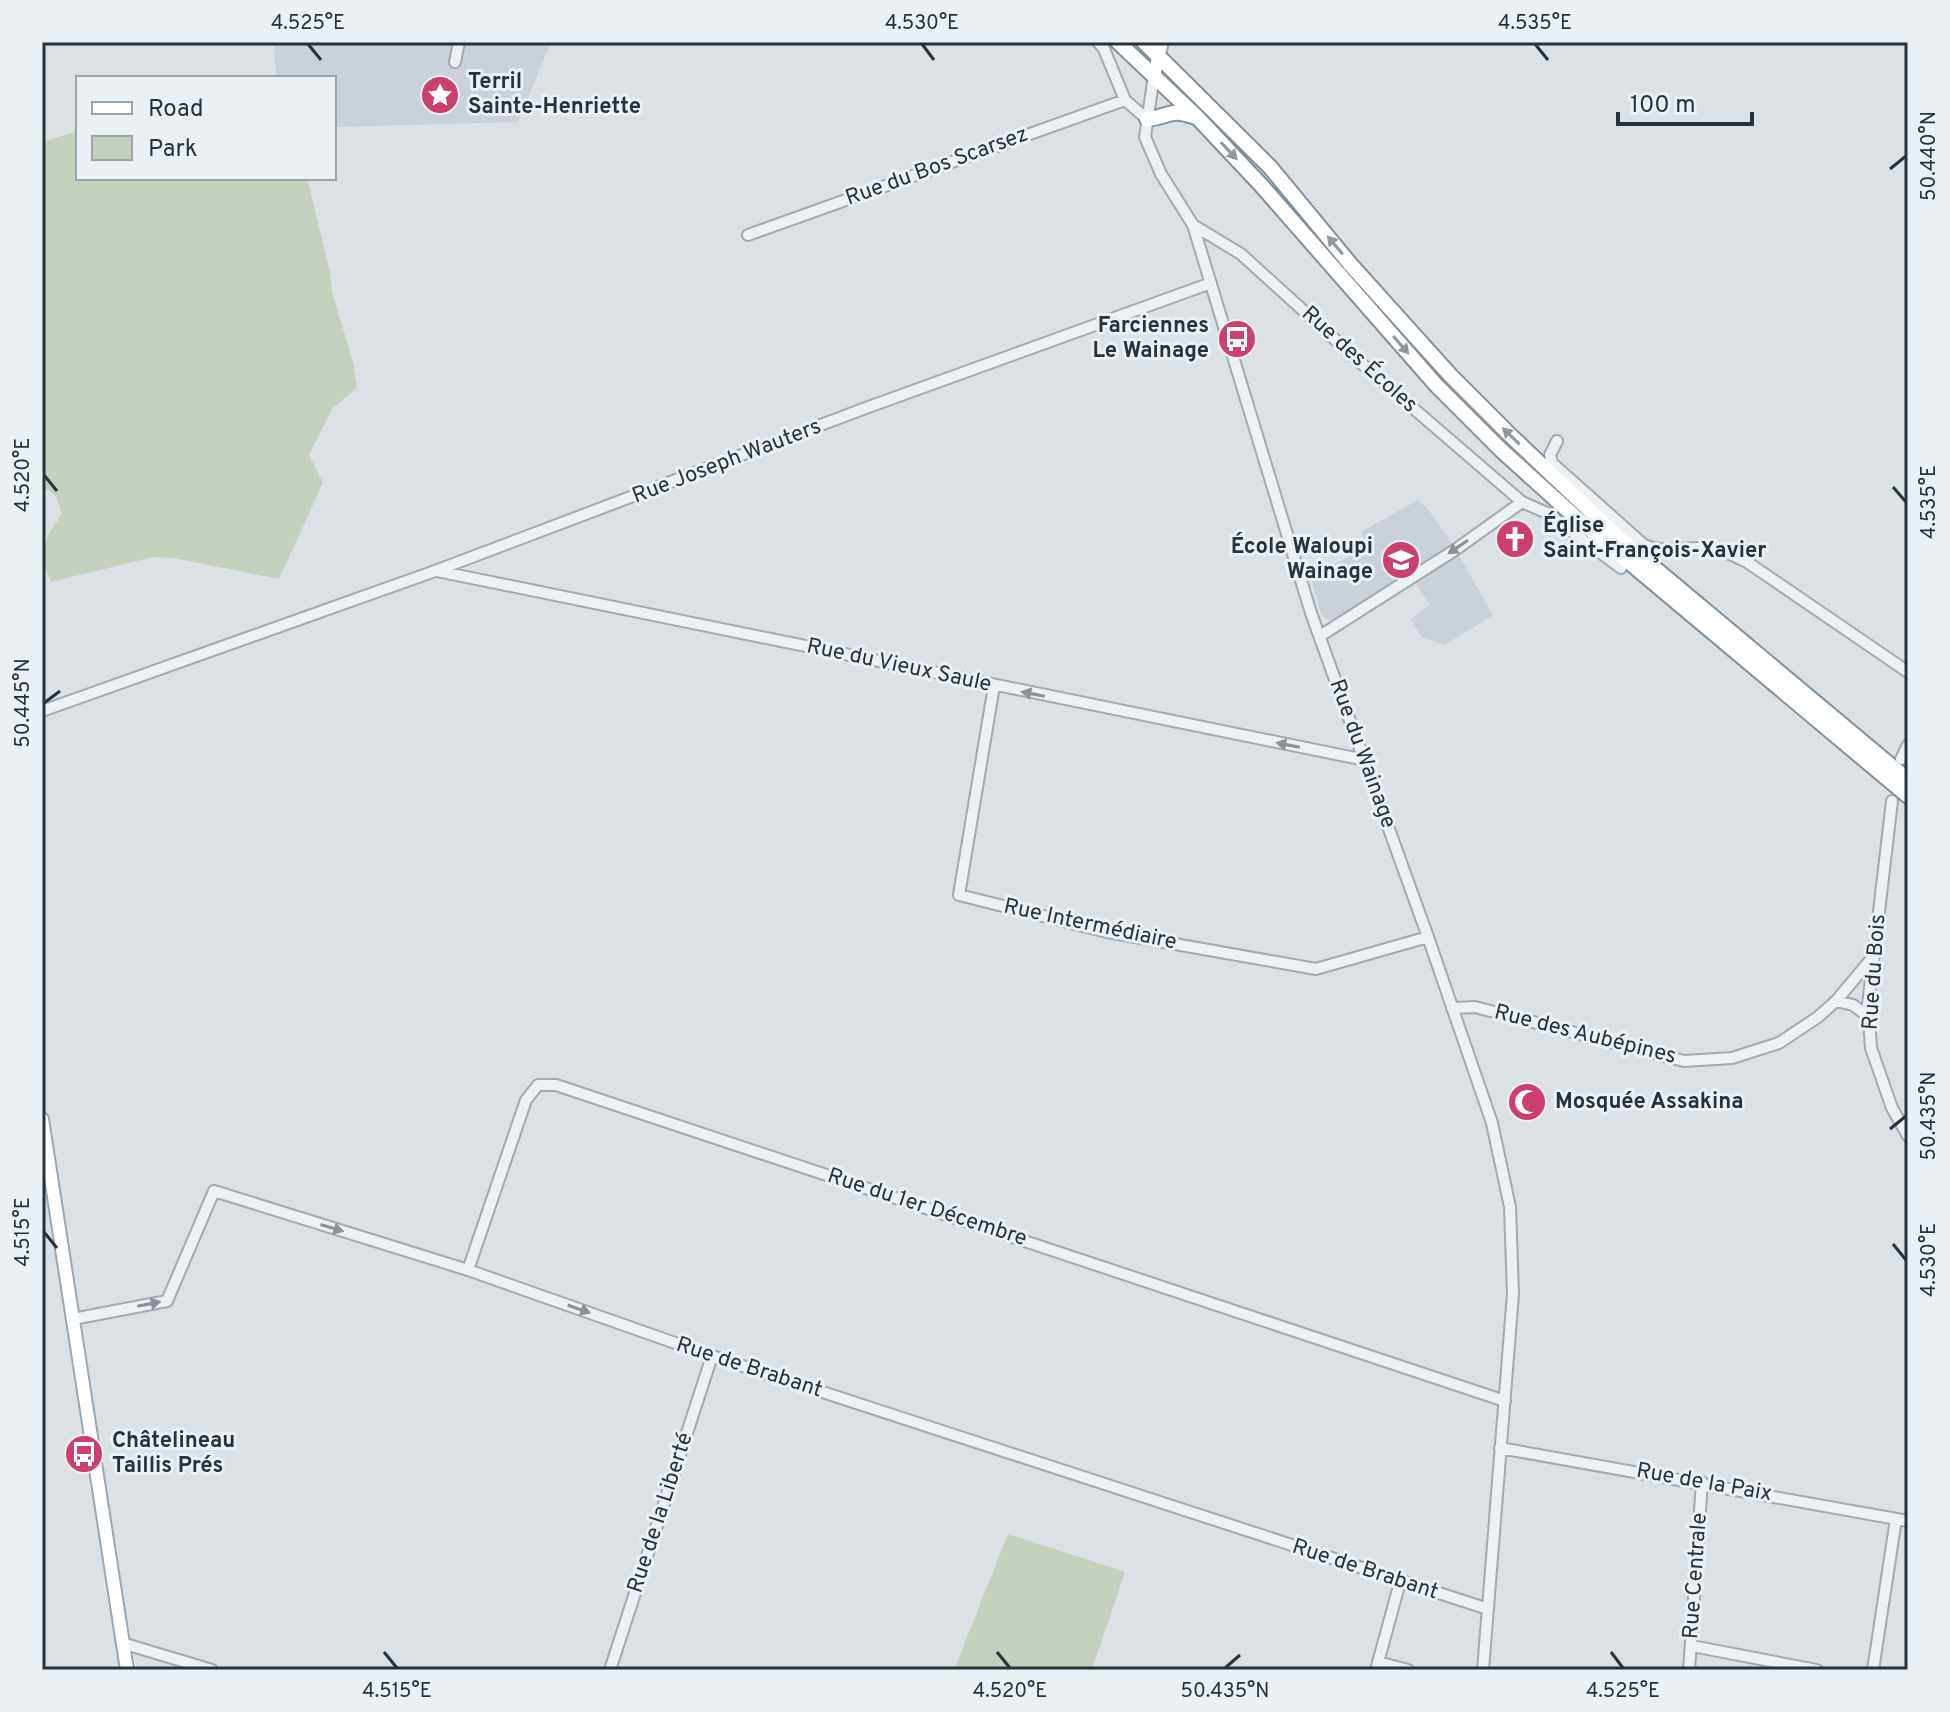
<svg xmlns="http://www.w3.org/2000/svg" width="1950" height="1712" font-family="Overpass,sans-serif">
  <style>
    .built { fill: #cad1d8 }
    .green { fill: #c5d0bd }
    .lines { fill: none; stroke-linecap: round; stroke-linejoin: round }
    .minor-casing { stroke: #a2a9b0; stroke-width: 14 }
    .major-casing { stroke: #9ba8b1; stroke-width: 16 }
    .highway-casing { stroke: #83919c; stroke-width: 18 }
    .minor { stroke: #eef1f4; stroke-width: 10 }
    .major { stroke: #fff; stroke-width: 12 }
    .highway { stroke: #fff; stroke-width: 14 }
    .oneway { fill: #92989e }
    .oneway2 { fill: #8a9298 }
    .ticks { fill: none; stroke: #26323c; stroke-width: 3 }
    .labels { text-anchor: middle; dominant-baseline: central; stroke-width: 6; stroke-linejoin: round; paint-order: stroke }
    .poi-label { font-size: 22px; font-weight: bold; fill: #26323c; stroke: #ebf0f4; text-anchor: start }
    .street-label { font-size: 22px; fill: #26323c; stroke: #ebf0f4 }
    .neatline { fill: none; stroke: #26323c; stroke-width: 3 }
    .ticks-label { font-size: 20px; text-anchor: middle; fill: #26323c }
  </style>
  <rect width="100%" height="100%" fill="#dce1e6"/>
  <!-- built -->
  <path class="built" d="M274,42H551L518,122L334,127V78H276Z
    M1418,500L1428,509L1451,542L1493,615L1445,645L1421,637L1411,619L1430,605L1409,573L1335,623L1322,616L1310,575L1368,548L1361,532Z"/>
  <!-- green -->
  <path class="green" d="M78,131V178H307L329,268L333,296L353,362L357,388L333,408L309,455L323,483L279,579L173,558L153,557L51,582C35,549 45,541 62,513L55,495L42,486V142Z
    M1008,1534L1125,1572L1092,1670H954Z"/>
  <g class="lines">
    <!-- minor casing -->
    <g class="minor-casing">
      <path id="minor" d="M1098,42L1104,49L1125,100L1147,119
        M455,62L459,42
        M1154,75L1145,137L1161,174L1193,225L1311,613L1428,937L1492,1123L1510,1207L1513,1294L1483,1670
        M1193,225L1241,254L1362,364L1522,502L1547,513L1621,568
        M748,235L1125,100
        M1557,441L1550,455L1552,463L1644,545C1664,554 1682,547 1703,548C1719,548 1732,555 1747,562L1908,672
        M437,571L1365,760
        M1320,636L1455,550L1522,502
        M994,686L959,895L1107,932L1316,969L1428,937
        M42,711L435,571L863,409L1211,283
        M1901,759L1908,745
        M1892,801L1868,1005L1871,1048L1892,1108L1908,1136
        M1836,1001L1853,1005L1869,1017
        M1452,1008L1475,1007L1684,1061L1732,1058L1779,1043L1818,1017L1836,1001L1873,957
        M468,1270L526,1100L538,1085H556L1505,1401
        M73,1319L167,1301L214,1191L468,1270L712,1356L1488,1609
        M1500,1448L1908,1521
        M122,1643L212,1670
        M1692,1646L1817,1670
        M1378,1662L1408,1670
        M610,1670L712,1356
        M1376,1670L1400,1582
        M1689,1670L1702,1482
        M1873,1670L1896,1519"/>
    </g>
    <!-- major casing -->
    <g class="major-casing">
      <path id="major" d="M1154,75L1162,42
        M42,1119L127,1670"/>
    </g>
    <!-- highway casing -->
    <g class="highway-casing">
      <path id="highway" d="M1118,42L1197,117L1260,184L1437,386L1500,449L1574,516L1908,796
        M1144,42L1270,167L1351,265L1450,375L1512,437L1621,540L1908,780
        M1147,119C1171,117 1168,107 1196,117"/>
    </g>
    <!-- minor -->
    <use href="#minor" class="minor"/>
    <!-- major -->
    <use href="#major" class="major"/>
    <!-- highway -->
    <use href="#highway" class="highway"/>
  </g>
  <!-- one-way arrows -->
  <defs><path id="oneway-solid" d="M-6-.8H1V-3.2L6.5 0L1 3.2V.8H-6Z" transform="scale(2)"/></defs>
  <g class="oneway">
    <use href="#oneway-solid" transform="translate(1229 151) rotate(47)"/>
    <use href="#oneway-solid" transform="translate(1335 245) rotate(-130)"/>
    <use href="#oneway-solid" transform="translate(1401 345) rotate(49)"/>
    <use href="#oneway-solid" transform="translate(1511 436) rotate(-136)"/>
  </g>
  <g class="oneway2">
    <use href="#oneway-solid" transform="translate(1458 547) rotate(146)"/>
    <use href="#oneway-solid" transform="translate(1033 694) rotate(-169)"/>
    <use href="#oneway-solid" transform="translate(1288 745) rotate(-169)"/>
    <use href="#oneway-solid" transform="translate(332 1228) rotate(17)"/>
    <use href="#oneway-solid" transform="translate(149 1304) rotate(-11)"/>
    <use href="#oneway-solid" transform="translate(579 1309) rotate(19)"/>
  </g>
  <!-- ticks -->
  <path class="ticks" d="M308,44L321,60M922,44L934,60M1535,44L1548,60M1890,169L1906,156M44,475L57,491M1893,487L1906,502M44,703L60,691M1890,1129L1906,1116M44,1232L57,1248M1893,1244L1906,1260M384,1652L397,1668M997,1652L1010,1668M1611,1652L1623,1668M1225,1668L1240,1655"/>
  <!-- icons -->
  <defs>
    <g id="sight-disc" transform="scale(2)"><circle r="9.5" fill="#cb406e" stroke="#ebf0f4"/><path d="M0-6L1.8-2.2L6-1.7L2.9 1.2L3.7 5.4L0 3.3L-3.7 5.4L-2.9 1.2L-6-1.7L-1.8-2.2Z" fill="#fff"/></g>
    <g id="bus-disc" transform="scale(2)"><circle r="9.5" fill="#cb406e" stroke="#ebf0f4"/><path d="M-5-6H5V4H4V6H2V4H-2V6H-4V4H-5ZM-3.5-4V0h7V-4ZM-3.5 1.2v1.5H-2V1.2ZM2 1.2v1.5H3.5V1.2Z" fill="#fff"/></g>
    <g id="church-disc" transform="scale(2)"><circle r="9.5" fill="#cb406e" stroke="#ebf0f4"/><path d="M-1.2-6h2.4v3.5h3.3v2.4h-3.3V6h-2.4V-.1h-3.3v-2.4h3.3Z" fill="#fff"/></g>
    <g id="school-disc" transform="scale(2)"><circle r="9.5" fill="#cb406e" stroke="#ebf0f4"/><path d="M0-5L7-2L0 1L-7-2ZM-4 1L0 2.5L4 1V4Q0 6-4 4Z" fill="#fff"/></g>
    <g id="mosque-disc" transform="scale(2)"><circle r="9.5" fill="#cb406e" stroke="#ebf0f4"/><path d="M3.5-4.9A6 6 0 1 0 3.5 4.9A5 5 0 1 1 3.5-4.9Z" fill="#fff"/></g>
  </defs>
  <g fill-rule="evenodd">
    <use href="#sight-disc" x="440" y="95"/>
    <use href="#bus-disc" x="1237" y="339"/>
    <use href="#church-disc" x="1515" y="539"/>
    <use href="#school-disc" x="1401" y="560"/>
    <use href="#mosque-disc" x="1527" y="1102"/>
    <use href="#bus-disc" x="84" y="1454"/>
  </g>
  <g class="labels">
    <!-- poi labels -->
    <g class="poi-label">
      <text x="468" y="82">Terril<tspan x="468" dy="25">Sainte-Henriette</tspan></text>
      <text x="1209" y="326" text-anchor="end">Farciennes<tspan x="1209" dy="25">Le Wainage</tspan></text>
      <text x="1543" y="526">Église<tspan x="1543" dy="25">Saint-François-Xavier</tspan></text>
      <text x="1373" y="547" text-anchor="end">École Waloupi<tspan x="1373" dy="25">Wainage</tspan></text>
      <text x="1555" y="1102">Mosquée Assakina</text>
      <text x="112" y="1441">Châtelineau<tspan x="112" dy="25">Taillis Prés</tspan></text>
    </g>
    <!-- street labels -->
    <g class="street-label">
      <text transform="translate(937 167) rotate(-20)">Rue du Bos Scarsez</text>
      <text transform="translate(1359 360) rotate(42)">Rue des Écoles</text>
      <text transform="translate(727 462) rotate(-21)">Rue Joseph Wauters</text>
      <text transform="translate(899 666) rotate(12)">Rue du Vieux Saule</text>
      <text transform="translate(1362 754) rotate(70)">Rue du Wainage</text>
      <text transform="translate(1090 925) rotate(12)">Rue Intermédiaire</text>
      <text transform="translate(1875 972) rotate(-86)">Rue du Bois</text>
      <text transform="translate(1585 1035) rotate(14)">Rue des Aubépines</text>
      <text transform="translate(927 1208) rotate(18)">Rue du 1er Décembre</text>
      <text transform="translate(749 1368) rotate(18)">Rue de Brabant</text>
      <text transform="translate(1704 1483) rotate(10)">Rue de la Paix</text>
      <text transform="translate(661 1513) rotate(-72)">Rue de la Liberté</text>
      <text transform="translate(1365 1570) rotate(18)">Rue de Brabant</text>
      <text transform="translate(1696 1576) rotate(-86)">Rue Centrale</text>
    </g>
  </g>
  <!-- border -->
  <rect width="1950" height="1712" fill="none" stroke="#ebf0f4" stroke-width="88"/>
  <!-- legend -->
  <rect x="76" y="76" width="260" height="104" fill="#ebf0f4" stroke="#9ca4aa" stroke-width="2"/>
  <rect x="92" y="102" width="40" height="12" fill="#ffffff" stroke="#9ca4aa" stroke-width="2"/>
  <text x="148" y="116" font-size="24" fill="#26323c">Road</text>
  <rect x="92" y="136" width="40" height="24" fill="#c5d0bd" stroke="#9ca4aa" stroke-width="2"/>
  <text x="148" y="156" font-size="24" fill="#26323c">Park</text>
  <!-- scale -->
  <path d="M1618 112v12h134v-12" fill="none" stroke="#26323c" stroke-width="4"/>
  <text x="1630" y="112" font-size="24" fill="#26323c" stroke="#ebf0f4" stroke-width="6" paint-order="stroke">100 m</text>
  <rect x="44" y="44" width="1862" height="1624" class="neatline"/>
  <g class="ticks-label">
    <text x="308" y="29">4.525°E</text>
    <text x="922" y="29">4.530°E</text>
    <text x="1535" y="29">4.535°E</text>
    <text transform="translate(1928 156) rotate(-90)" y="7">50.440°N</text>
    <text transform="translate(22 475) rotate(-90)" y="7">4.520°E</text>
    <text transform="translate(1928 502) rotate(-90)" y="7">4.535°E</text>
    <text transform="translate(22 703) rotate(-90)" y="7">50.445°N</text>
    <text transform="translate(1928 1116) rotate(-90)" y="7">50.435°N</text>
    <text transform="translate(22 1232) rotate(-90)" y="7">4.515°E</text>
    <text transform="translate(1928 1260) rotate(-90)" y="7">4.530°E</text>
    <text x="397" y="1697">4.515°E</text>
    <text x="1010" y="1697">4.520°E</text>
    <text x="1225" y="1697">50.435°N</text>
    <text x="1623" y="1697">4.525°E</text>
  </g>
</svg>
